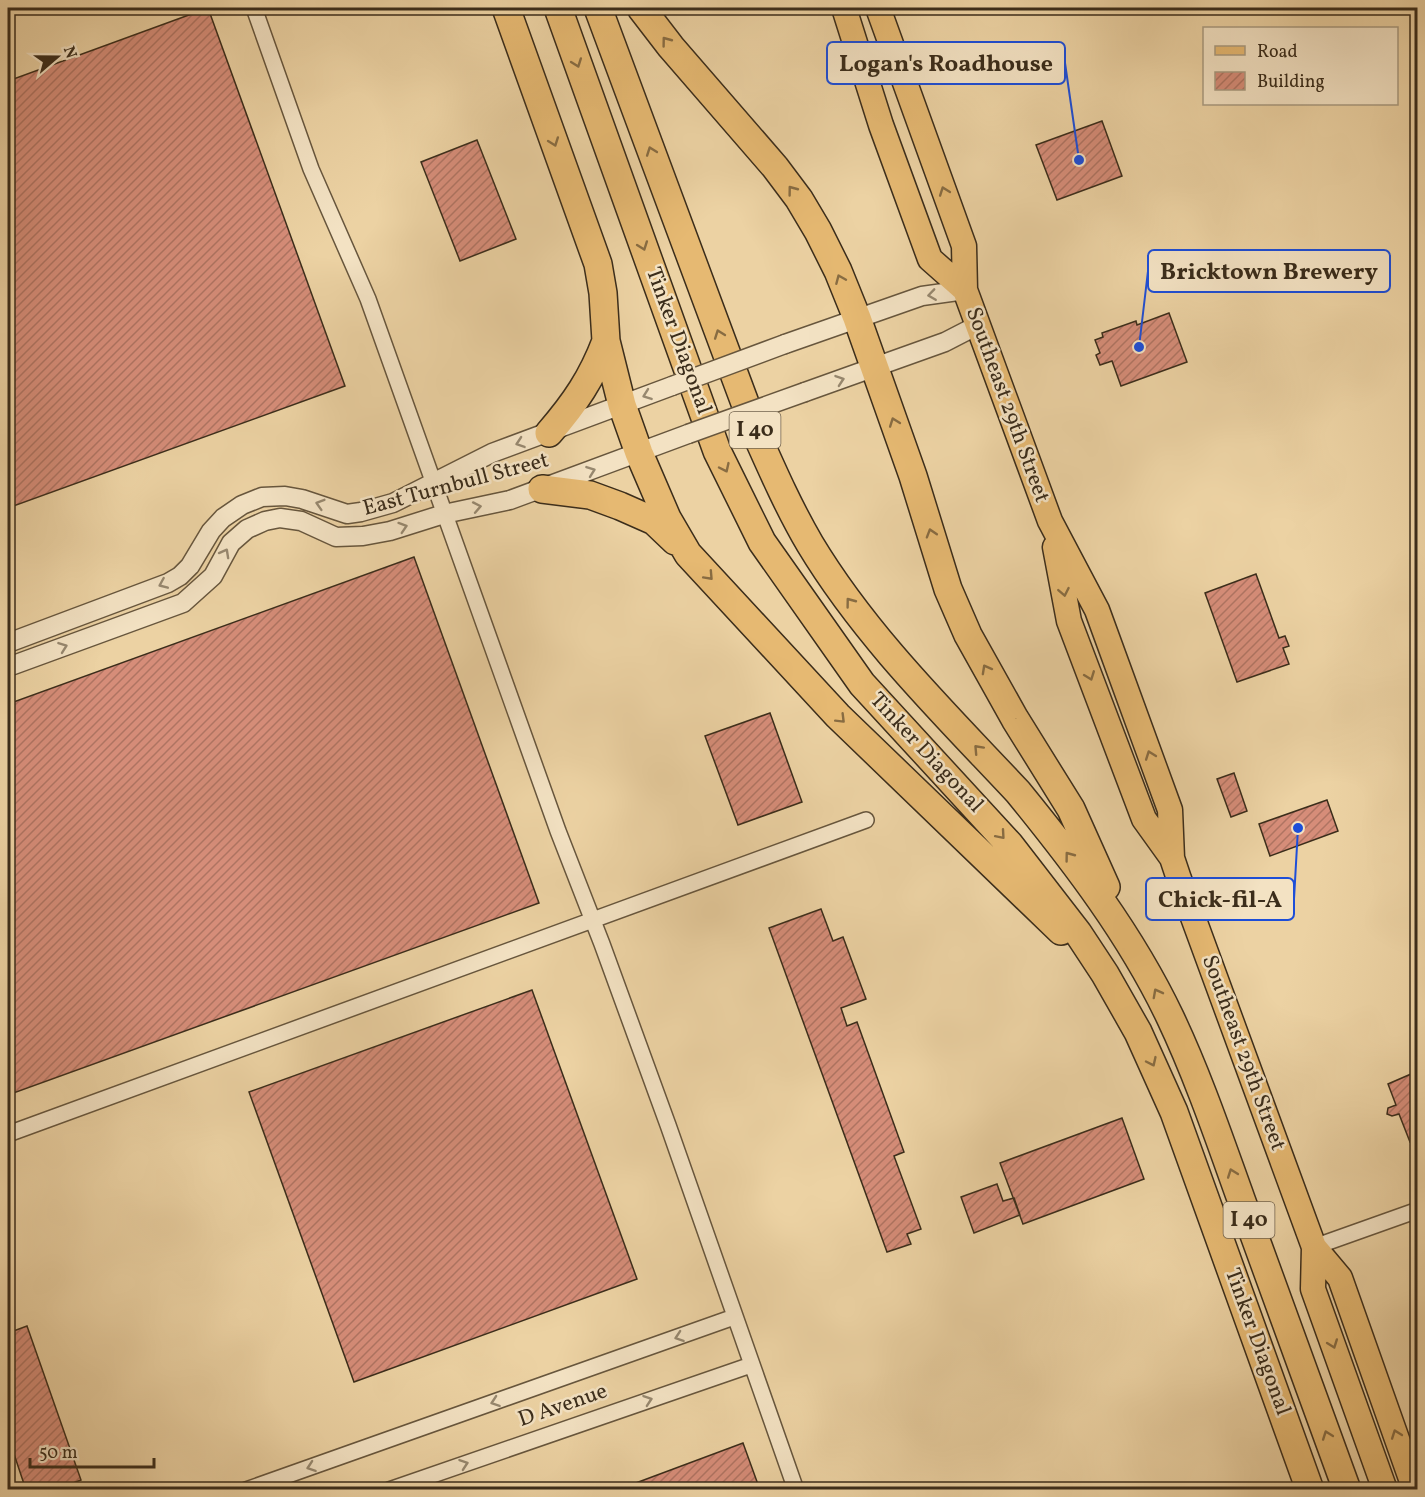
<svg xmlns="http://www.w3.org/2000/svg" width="1425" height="1497" font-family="Vollkorn,serif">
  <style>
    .building { fill: url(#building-hatch); stroke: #3b2d1b; stroke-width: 1.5 }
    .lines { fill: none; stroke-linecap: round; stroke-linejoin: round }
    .minor-casing { stroke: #67563d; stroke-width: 18 }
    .tertiary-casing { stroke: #67563d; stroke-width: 21 }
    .primary-casing { stroke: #3b2d1b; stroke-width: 27 }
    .motorway-casing { stroke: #3b2d1b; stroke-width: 30 }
    .minor { stroke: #f3e2c3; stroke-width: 15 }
    .tertiary { stroke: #f3e2c3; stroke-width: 18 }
    .primary { stroke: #e6b972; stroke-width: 24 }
    .motorway { stroke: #e6b972; stroke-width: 27 }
    .tertiary-bridge-casing { stroke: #67563d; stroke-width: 21; stroke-linecap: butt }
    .tertiary-bridge { stroke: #f3e2c3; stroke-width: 18 }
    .oneway { stroke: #886c42 }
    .oneway2 { stroke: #97886f }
    .labels { text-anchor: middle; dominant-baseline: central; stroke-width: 5; stroke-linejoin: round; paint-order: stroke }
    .shield { fill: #f3e2c3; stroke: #72634d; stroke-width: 1.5 }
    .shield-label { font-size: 21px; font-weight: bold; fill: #3b2d1b }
    .street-label { font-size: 22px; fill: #3b2d1b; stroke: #f3e2c3 }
    .leader { fill: none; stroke: #1d4ed8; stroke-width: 2 }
    .callout-dot { fill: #1d4ed8; stroke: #f3e2c3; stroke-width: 2 }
    .callout { fill: #f3e2c3; stroke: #1d4ed8; stroke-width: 2 }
    .callout-label { font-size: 24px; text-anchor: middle; font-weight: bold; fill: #3b2d1b }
  </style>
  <defs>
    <pattern id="building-hatch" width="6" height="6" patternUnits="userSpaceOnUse" patternTransform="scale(1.5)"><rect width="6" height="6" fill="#d68d79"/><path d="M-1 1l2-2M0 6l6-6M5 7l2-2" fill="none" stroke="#af7462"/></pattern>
  </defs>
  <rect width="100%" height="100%" fill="#ecd2a3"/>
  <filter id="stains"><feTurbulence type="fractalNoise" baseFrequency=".00333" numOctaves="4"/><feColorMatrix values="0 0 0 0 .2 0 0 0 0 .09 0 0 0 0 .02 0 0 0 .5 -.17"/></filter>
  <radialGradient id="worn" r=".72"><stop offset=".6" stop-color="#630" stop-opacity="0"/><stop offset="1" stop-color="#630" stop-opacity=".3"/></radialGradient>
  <!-- building -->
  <path class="building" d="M208,8L345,386L8,508V81Z
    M1408,8H1418V34Z
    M1102,121L1122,176L1057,200L1036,145Z
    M477,140L516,239L460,261L421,162Z
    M1169,313L1187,362L1121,386L1112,361L1100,365L1096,355L1100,353L1095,340L1103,337L1102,333L1136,321L1137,325Z
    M414,557L539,903L8,1095V704Z
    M1256,574L1279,638L1285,636L1289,646L1283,648L1289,664L1237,682L1205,593Z
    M770,713L802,802L738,825L705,736Z
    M1234,773L1247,811L1231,817L1217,779Z
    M1327,800L1338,831L1270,856L1259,824Z
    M821,909L833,941L843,937L866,999L841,1008L847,1026L857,1022L904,1152L894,1156L921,1229L907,1234L911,1244L887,1252L769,928Z
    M532,990L637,1279L354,1382L249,1092Z
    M1418,1071V1139L1410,1142L1399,1114L1392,1116L1387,1114L1388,1108L1396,1105L1388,1084Z
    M1122,1118L1144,1179L1023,1224L1000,1163Z
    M997,1184L1003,1201L1014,1198L1020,1215L974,1233L961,1197Z
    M27,1326L81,1480L55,1490H36L35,1487L26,1490L8,1436V1333Z
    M743,1443L760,1490H617Z"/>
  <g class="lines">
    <!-- minor casing -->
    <g class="minor-casing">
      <path id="minor" d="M254,8L311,169L368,299L558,831L602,944L668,1125L796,1490
        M8,1134L866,820
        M1314,1247L1418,1210
        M246,1490L734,1317
        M389,1490L751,1365"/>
    </g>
    <!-- tertiary casing -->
    <g class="tertiary-casing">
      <path id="tertiary" d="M785,344L922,296L965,290
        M805,392L945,342L978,325
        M8,643L168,583L180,576L190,566L211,531L223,518L242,505L262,497L285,496L302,499L347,514L361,512L393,503L492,453L672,386
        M8,667L183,603L213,576L231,543L247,529L265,521L280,518L301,521L336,537L363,536L390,531L444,514L510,500L688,434"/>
    </g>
    <!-- primary casing -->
    <g class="primary-casing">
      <path id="primary" d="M844,8L881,125L930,259L965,290
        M878,8L964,246L965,290L1050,521L1097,610L1170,810L1172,858L1179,879L1314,1247L1340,1278L1415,1490
        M1055,547L1069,621L1144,819L1172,858
        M1314,1247L1313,1289L1385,1490"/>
    </g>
    <!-- motorway casing -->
    <g class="motorway-casing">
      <path id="motorway" d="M506,8L598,264L603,293L606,341L622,405L639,453L667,518L688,554L838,716L1061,931
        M558,8L717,451L762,542L862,684L1010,845L1078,933L1105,974L1138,1032L1174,1112L1310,1490
        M598,8L758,438C774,474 790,510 810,544C866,637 945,714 1018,792C1075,862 1131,935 1170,1017C1198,1076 1219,1138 1241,1199C1277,1296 1312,1393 1347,1490
        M641,8L671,47L775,167L799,199L818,231L838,271L857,318L913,476L948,589L968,635L1015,719L1071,809L1106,887
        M549,433C575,403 592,378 606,341
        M542,489L590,495L620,506L654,521L675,541"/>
    </g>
    <!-- minor -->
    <use href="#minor" class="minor"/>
    <!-- tertiary -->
    <use href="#tertiary" class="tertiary"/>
    <!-- primary -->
    <use href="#primary" class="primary"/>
    <!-- motorway -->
    <use href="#motorway" class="motorway"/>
    <!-- tertiary-bridge casing -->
    <g class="tertiary-bridge-casing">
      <path id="tertiary-bridge" d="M672,386L785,344
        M688,434L805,392"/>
    </g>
    <!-- tertiary-bridge -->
    <use href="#tertiary-bridge" class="tertiary-bridge"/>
  </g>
  <!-- one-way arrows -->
  <defs><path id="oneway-chevron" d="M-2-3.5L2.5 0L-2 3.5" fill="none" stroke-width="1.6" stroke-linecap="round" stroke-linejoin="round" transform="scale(1.5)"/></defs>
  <g class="oneway">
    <use href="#oneway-chevron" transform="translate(666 41) rotate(-127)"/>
    <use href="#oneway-chevron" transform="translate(577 63) rotate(70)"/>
    <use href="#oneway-chevron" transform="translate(554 142) rotate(70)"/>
    <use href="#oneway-chevron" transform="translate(651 151) rotate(-110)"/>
    <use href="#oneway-chevron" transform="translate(792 190) rotate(-127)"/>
    <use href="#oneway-chevron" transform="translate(944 191) rotate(-110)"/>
    <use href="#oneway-chevron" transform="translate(643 246) rotate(70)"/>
    <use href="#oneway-chevron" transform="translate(840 279) rotate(-113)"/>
    <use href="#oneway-chevron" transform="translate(719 334) rotate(-110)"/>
    <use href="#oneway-chevron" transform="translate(894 422) rotate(-110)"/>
    <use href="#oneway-chevron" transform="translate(725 468) rotate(65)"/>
    <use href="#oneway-chevron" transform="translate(931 533) rotate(-107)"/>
    <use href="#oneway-chevron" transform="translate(709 576) rotate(47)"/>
    <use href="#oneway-chevron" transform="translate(1064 592) rotate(79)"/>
    <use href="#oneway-chevron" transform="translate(850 602) rotate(-127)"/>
    <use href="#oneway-chevron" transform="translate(986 669) rotate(-119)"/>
    <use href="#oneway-chevron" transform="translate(1090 676) rotate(69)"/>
    <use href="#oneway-chevron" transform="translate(841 719) rotate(45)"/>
    <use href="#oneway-chevron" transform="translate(978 749) rotate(-133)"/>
    <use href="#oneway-chevron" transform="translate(1150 755) rotate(-110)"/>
    <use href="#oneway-chevron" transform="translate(1001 835) rotate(49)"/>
    <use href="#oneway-chevron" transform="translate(1069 856) rotate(-127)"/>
    <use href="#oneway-chevron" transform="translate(1157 993) rotate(-118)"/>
    <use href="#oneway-chevron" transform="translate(1152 1062) rotate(65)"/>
    <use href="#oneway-chevron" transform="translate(1232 1173) rotate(-110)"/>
    <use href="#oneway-chevron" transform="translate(1333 1344) rotate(70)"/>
    <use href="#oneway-chevron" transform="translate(1396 1434) rotate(-110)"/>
    <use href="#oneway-chevron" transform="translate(1327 1435) rotate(-110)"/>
  </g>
  <g class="oneway2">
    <use href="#oneway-chevron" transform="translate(932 295) rotate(172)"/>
    <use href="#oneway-chevron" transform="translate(840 380) rotate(-19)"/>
    <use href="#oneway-chevron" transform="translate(647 395) rotate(160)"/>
    <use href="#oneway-chevron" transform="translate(520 443) rotate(161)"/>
    <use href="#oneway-chevron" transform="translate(591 471) rotate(-20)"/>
    <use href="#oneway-chevron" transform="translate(320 504) rotate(-163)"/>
    <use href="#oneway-chevron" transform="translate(477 507) rotate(-11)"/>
    <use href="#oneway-chevron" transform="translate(403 527) rotate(-18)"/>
    <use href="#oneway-chevron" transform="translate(225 553) rotate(-61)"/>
    <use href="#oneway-chevron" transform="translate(163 584) rotate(157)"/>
    <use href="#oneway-chevron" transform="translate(63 647) rotate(-20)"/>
    <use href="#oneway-chevron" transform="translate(679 1337) rotate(161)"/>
    <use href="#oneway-chevron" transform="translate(648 1400) rotate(-19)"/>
    <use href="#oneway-chevron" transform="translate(495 1402) rotate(161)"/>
    <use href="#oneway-chevron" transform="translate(464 1464) rotate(-19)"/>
    <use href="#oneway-chevron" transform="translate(311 1467) rotate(161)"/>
  </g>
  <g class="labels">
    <!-- shield labels -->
    <g class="shield">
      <rect x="729.5" y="412" width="51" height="36" rx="4.5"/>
      <rect x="1223.5" y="1202" width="51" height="36" rx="4.5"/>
    </g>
    <g class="shield-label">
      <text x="755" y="430">I 40</text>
      <text x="1249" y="1220">I 40</text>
    </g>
    <!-- street labels -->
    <g class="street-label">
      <text transform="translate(678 341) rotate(70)">Tinker Diagonal</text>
      <text transform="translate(1007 405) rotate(70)">Southeast 29th Street</text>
      <text transform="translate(456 485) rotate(-15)">East Turnbull Street</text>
      <text transform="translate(926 753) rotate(47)">Tinker Diagonal</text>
      <text transform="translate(1243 1053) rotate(70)">Southeast 29th Street</text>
      <text transform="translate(1257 1342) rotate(70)">Tinker Diagonal</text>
      <text transform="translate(563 1406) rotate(-19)">D Avenue</text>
    </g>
  </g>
  <!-- callouts -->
  <path class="leader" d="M1079 160L1065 63M1139 347L1148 271M1298 828L1294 899"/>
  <g class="callout-dot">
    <circle cx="1079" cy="160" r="6"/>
    <circle cx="1139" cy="347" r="6"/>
    <circle cx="1298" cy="828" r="6"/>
  </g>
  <g class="callout">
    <rect x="827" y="42" width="238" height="42" rx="6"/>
    <rect x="1148" y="250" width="242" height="42" rx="6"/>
    <rect x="1146" y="878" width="148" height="42" rx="6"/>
  </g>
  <g class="callout-label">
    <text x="946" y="71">Logan's Roadhouse</text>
    <text x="1269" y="279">Bricktown Brewery</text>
    <text x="1220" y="907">Chick-fil-A</text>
  </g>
  <!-- margin -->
  <rect width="1425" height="1497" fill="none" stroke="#ecd2a3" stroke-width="30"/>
  <rect x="9" y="9" width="1407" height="1479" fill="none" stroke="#3b2d1b" stroke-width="3"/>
  <rect x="15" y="15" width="1395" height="1467" fill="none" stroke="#3b2d1b" stroke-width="1.5"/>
  <!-- legend -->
  <rect x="1203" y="27" width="195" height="78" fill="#f3e2c3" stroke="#a99a80" stroke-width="1.5"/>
  <rect x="1215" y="46" width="30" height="9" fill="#e6b972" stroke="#a99a80" stroke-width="1.5"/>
  <text x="1257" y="57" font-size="18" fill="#3b2d1b">Road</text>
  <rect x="1215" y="72" width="30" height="18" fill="url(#building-hatch)" stroke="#a99a80" stroke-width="1.5"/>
  <text x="1257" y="87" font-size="18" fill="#3b2d1b">Building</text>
  <!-- north arrow -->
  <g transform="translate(57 57) rotate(70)" stroke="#f3e2c3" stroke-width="4.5" paint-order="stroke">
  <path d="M0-4.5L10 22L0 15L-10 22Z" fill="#3b2d1b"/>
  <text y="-9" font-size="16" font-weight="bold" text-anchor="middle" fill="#3b2d1b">N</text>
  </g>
  <!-- scale -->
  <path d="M30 1458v9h124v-9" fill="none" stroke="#3b2d1b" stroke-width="3"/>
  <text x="39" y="1458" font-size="18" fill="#3b2d1b" stroke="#f3e2c3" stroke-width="4.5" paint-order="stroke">50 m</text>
  <rect width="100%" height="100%" filter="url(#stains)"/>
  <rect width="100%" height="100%" fill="url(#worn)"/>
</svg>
